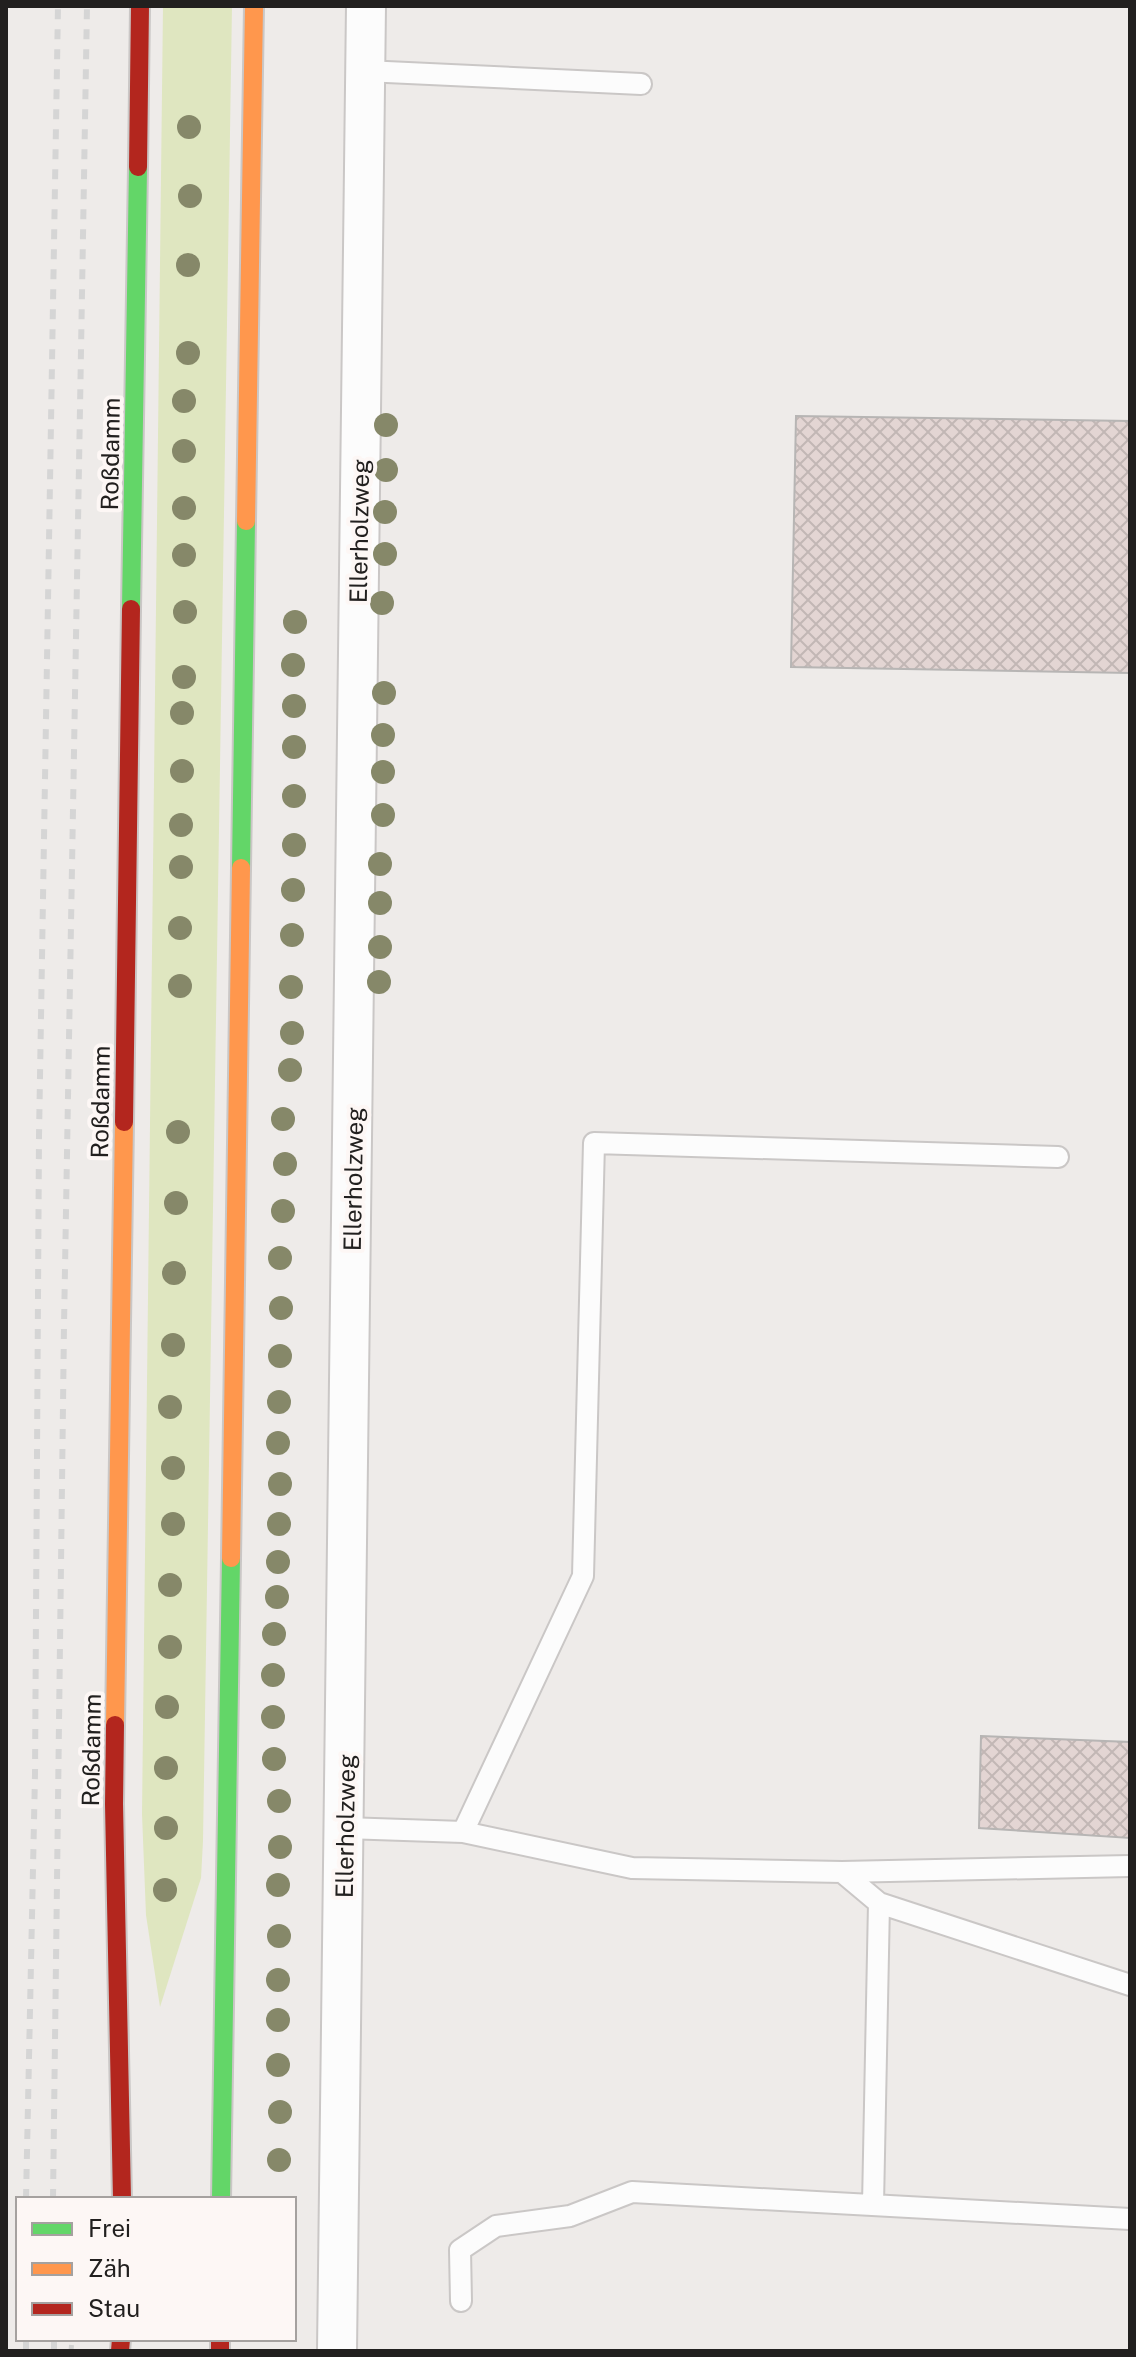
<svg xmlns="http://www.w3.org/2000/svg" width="1136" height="2357" font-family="'Public Sans',sans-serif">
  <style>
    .grass { fill: #dfe6c0 }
    .building { fill: url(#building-cross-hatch); stroke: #b7b5b4; stroke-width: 2 }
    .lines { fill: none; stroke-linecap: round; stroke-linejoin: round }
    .lane-casing { stroke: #cac7c6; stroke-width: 24 }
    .street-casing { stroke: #cac7c6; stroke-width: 42 }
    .fast-casing { stroke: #cac7c6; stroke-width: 22 }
    .slow-casing { stroke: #cac7c6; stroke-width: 22 }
    .jam-casing { stroke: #cac7c6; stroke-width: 22 }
    .path { stroke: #d1d1d0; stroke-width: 5; stroke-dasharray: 6 4; stroke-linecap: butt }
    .lane { stroke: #fcfcfc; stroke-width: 20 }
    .street { stroke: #fcfcfc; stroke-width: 38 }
    .fast { stroke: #63d668; stroke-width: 18 }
    .slow { stroke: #ff974d; stroke-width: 18 }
    .jam { stroke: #b3261e; stroke-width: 18 }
    .rail { stroke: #d5d5d5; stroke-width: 6; stroke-dasharray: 10 10; stroke-linecap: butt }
    .tree { fill: #868869 }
    .labels { text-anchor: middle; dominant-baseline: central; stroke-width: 8; stroke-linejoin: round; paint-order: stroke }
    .street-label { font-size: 24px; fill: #22201f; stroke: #fdf7f5 }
  </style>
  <defs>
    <pattern id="building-cross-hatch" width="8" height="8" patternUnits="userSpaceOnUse" patternTransform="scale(2)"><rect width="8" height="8" fill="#e3d5d3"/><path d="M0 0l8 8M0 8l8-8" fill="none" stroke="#c2b7b5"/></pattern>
  </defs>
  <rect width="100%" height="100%" fill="#eeebe9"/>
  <!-- grass -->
  <path class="grass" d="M163,6H232L203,1841L201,1878L160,2007L146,1915L142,1814Z"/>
  <!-- building -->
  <path class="building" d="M796,416L1130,421V673L791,667Z
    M981,1736L1130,1742V1838L979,1828Z"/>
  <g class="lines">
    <!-- lane casing -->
    <g class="lane-casing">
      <path id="lane" d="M365,71L641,84
        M345,1828L463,1832L632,1868L842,1872L1130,1866
        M463,1832L583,1576L594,1143L1058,1157
        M842,1872L879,1903L1130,1985
        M873,2205L879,1903
        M461,2301L460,2250L496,2226L570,2216L632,2192L1130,2219"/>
    </g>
    <!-- street casing -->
    <g class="street-casing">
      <path id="street" d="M337,2351L366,6"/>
    </g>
    <!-- fast casing -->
    <g class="fast-casing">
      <path id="fast" d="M131,609L138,167
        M241,868L246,521
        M221,2199L231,1558"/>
    </g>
    <!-- slow casing -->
    <g class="slow-casing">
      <path id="slow" d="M246,521L254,6
        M231,1558L241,868
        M115,1725L124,1122"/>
    </g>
    <!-- jam casing -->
    <g class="jam-casing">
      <path id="jam" d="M138,167L140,6
        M124,1122L131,609
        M115,1725L114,1804L122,2199
        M220,2339V2351
        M120,2351L121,2339"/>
    </g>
    <!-- path -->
    <path class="path" d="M71,2351L72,2339"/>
    <!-- lane -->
    <use href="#lane" class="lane"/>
    <!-- street -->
    <use href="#street" class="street"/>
    <!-- fast -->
    <use href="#fast" class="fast"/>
    <!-- slow -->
    <use href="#slow" class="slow"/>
    <!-- jam -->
    <use href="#jam" class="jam"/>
    <!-- rail -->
    <path class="rail" d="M26,2199L35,1774L39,1136L58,6
      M53,2199L64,1326L87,6
      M26,2339V2351
      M54,2339V2351"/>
  </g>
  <!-- trees -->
  <g class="tree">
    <circle cx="189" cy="127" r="12"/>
    <circle cx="190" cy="196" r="12"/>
    <circle cx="188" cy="265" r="12"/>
    <circle cx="188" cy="353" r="12"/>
    <circle cx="184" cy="401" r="12"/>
    <circle cx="386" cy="425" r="12"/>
    <circle cx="184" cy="451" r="12"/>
    <circle cx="386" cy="470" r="12"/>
    <circle cx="184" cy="508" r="12"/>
    <circle cx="385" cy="512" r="12"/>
    <circle cx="385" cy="554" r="12"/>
    <circle cx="184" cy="555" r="12"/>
    <circle cx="382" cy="603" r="12"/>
    <circle cx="185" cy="612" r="12"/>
    <circle cx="295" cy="622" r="12"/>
    <circle cx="293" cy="665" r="12"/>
    <circle cx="184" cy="677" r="12"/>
    <circle cx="384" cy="693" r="12"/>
    <circle cx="294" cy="706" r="12"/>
    <circle cx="182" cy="713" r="12"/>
    <circle cx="383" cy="735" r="12"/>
    <circle cx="294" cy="747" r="12"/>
    <circle cx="182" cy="771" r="12"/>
    <circle cx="383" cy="772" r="12"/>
    <circle cx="294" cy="796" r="12"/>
    <circle cx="383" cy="815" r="12"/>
    <circle cx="181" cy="825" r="12"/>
    <circle cx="294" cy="845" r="12"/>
    <circle cx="380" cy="864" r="12"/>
    <circle cx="181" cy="867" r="12"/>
    <circle cx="293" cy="890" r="12"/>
    <circle cx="380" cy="903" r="12"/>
    <circle cx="180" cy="928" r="12"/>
    <circle cx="292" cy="935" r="12"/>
    <circle cx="380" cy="947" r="12"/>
    <circle cx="379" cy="982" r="12"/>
    <circle cx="180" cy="986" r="12"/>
    <circle cx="291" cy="987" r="12"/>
    <circle cx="292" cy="1033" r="12"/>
    <circle cx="290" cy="1070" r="12"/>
    <circle cx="283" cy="1119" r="12"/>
    <circle cx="178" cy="1132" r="12"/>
    <circle cx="285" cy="1164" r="12"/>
    <circle cx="176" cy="1203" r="12"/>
    <circle cx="283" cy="1211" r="12"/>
    <circle cx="280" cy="1258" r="12"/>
    <circle cx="174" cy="1273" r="12"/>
    <circle cx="281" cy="1308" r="12"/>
    <circle cx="173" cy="1345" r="12"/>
    <circle cx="280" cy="1356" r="12"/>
    <circle cx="279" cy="1402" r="12"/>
    <circle cx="170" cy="1407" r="12"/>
    <circle cx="278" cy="1443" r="12"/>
    <circle cx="173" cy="1468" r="12"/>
    <circle cx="280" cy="1484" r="12"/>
    <circle cx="173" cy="1524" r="12"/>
    <circle cx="279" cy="1524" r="12"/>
    <circle cx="278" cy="1562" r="12"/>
    <circle cx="170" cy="1585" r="12"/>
    <circle cx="277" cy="1597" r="12"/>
    <circle cx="274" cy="1634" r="12"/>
    <circle cx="170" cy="1647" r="12"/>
    <circle cx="273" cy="1675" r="12"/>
    <circle cx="167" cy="1707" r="12"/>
    <circle cx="273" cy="1717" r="12"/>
    <circle cx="274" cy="1759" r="12"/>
    <circle cx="166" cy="1768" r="12"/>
    <circle cx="279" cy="1801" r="12"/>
    <circle cx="166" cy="1828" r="12"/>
    <circle cx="280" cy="1847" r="12"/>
    <circle cx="278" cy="1885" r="12"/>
    <circle cx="165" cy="1890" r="12"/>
    <circle cx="279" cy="1936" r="12"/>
    <circle cx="278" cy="1980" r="12"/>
    <circle cx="278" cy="2020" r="12"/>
    <circle cx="278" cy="2065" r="12"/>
    <circle cx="280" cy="2112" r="12"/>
    <circle cx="279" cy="2160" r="12"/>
  </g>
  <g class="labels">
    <!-- street labels -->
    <g class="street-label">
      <text transform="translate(110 454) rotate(-89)">Roßdamm</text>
      <text transform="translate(359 531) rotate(-89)">Ellerholzweg</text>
      <text transform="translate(100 1102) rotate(-89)">Roßdamm</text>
      <text transform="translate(353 1179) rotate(-89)">Ellerholzweg</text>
      <text transform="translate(91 1750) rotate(-89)">Roßdamm</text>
      <text transform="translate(345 1826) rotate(-89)">Ellerholzweg</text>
    </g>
  </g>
  <!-- border -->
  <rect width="1136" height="2357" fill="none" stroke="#22201f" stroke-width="16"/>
  <!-- legend -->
  <rect x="16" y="2197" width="280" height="144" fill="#fdf7f5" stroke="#a5a19f" stroke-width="2"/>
  <rect x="32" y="2223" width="40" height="12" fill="#63d668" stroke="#a5a19f" stroke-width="2"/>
  <text x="88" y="2237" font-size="24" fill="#22201f">Frei</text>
  <rect x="32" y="2263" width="40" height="12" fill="#ff974d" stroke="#a5a19f" stroke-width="2"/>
  <text x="88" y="2277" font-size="24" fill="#22201f">Zäh</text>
  <rect x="32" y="2303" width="40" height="12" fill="#b3261e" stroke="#a5a19f" stroke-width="2"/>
  <text x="88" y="2317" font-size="24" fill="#22201f">Stau</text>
</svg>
